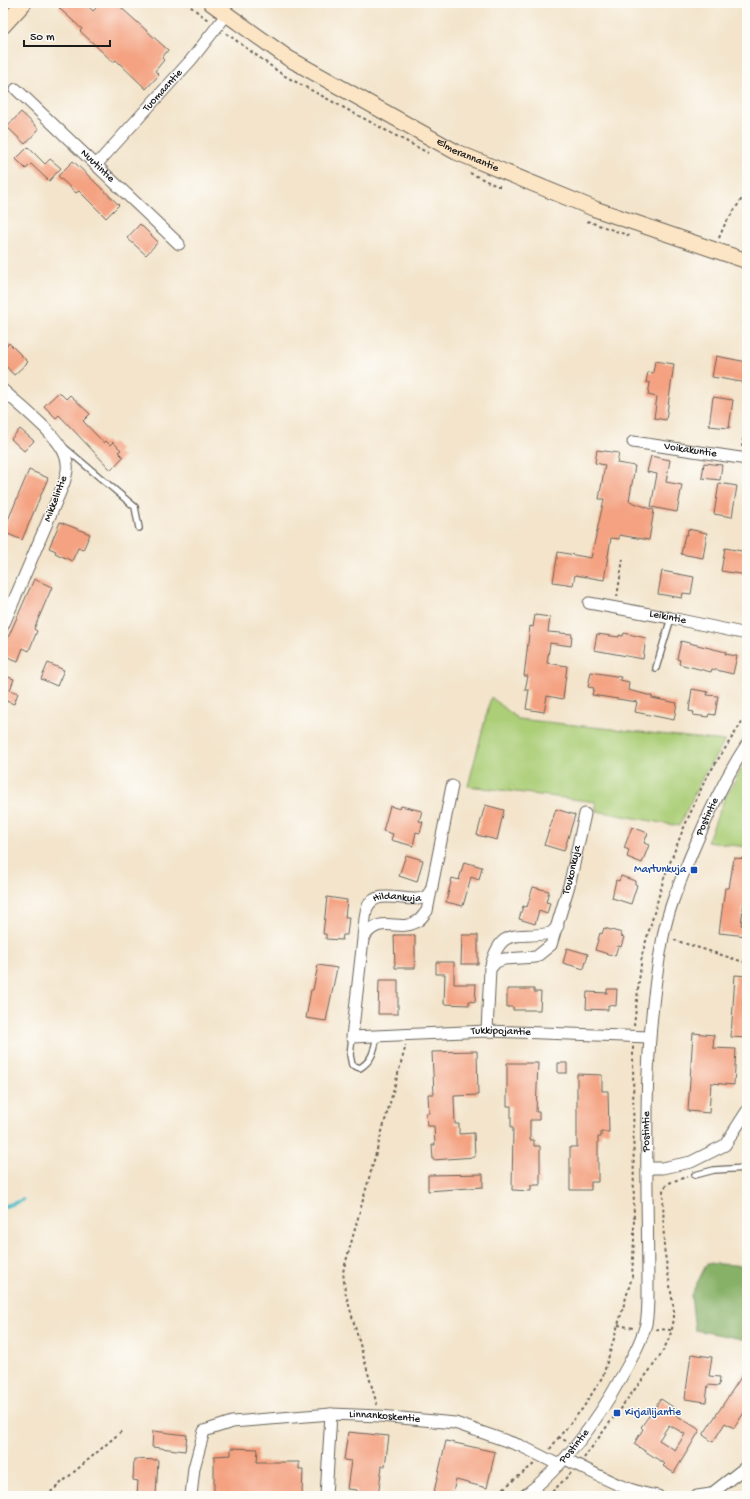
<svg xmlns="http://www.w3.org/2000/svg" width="750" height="1499" font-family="'Gochi Hand',sans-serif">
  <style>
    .green { fill: #abce77; stroke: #64754a }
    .forest { fill: #88b168; stroke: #526642 }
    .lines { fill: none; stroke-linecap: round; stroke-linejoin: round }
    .stream { stroke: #4fbcc9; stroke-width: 3.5 }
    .building { fill: #f4a281; fill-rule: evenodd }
    .lane-casing { stroke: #676259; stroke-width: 8 }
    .street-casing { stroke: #676259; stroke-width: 13 }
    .secondary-casing { stroke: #676259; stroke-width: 17 }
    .path { stroke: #676259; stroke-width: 2; stroke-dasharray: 3 3; stroke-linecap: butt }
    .lane { stroke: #fff; stroke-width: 5.5 }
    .street { stroke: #fff; stroke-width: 11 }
    .secondary { stroke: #fce5c4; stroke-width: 15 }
    .transit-dot { fill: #1a4fb4; stroke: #fdfcf7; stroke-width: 1.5 }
    .labels { text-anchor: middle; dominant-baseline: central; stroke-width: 3; stroke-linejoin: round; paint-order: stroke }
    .street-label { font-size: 11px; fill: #1c1c1c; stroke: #fdfcf7 }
    .transit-label { font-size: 11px; fill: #164399; stroke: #fdfcf7; text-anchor: end }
  </style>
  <rect width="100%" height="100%" fill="#fdfcf7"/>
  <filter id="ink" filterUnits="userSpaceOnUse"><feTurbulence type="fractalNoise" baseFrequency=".025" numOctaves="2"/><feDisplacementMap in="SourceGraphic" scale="8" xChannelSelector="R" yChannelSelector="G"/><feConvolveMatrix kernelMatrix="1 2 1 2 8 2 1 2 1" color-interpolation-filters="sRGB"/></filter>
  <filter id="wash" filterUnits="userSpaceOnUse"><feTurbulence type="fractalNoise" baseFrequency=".012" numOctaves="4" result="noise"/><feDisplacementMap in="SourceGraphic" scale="16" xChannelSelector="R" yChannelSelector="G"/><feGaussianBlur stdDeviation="0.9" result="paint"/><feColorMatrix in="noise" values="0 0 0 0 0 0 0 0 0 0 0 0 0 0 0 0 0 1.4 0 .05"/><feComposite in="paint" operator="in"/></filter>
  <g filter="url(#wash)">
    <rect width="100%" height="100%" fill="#f3e4cb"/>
    <!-- green -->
    <path class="green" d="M491,697L518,719L725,741L702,778L679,826L596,811V802L468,786Z
      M747,759V847L707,842L724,800Z"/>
    <!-- forest -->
    <path class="forest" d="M707,1263L747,1266V1340L695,1330L691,1295Z"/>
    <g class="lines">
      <!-- stream -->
      <path class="stream" d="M3,1207L23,1200"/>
    </g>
    <g id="blocks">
      <!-- building -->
      <path class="building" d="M64,3H85L93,11L101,3H116L168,50L162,58L164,60L155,71L159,75L146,89L116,60L113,62L80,31L82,29L59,8Z
        M21,112L39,129L25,144L7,127Z
        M28,147L45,164L50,159L61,168L49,181L31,164L26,169L16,159Z
        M73,161L119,205L106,218L79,191L76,193L58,176Z
        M140,224L158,242L146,255L127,238Z
        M9,343L28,362L14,375L3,363V348Z
        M716,356L747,362V383L712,377Z
        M655,361L674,364L666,420L654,418L657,397L648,395L650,383L646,382L648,372L653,373Z
        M59,392L66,399L70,395L90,414L83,421L104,443L106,441L110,445L113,442L121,450L118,452L123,457L111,470L59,415L56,418L44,406Z
        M713,397L733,400L729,428L709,426Z
        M20,429L34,441L24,451L11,439Z
        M597,450L619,453L617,463L635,466L629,501L654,510L649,540L619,535V539L611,538L604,580L575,575L573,585L553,582L558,552L591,558L604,499H599L605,465L595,463Z
        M651,456L670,460L666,482L682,485L677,512L651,507L657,474L647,472Z
        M704,463L722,465L720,480L702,478Z
        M29,470L48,478L22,540L3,532Z
        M719,483L737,486L732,517L714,514Z
        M60,522L90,534L83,550L78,548L72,561L55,553L56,551L49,548Z
        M688,529L707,533L703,558L681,554L685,535H687Z
        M725,548L747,552V575L721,571Z
        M662,571L694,577L691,594L683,593L682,598L658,594Z
        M34,579L52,587L34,629L37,631L29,651L23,648L18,661L3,655V649Z
        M535,615L550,617L548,632L572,634L571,646L550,643L547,663L567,666L563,699L547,696L544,712L526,709L529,690H525L528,676H524L530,626L533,627Z
        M624,633L646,638L643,659L594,650L597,634L619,637V635L623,636Z
        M681,641L726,652L725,654L737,656L733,674L712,669L711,672L679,664L680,660L677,659Z
        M48,663L64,670L57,686L41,679Z
        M591,672L621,677L620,680L629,682L628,690L652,696V698L677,703L674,720L635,712L637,702L592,695L594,688L588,687Z
        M3,675L14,679L10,690L18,693L14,704L6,701L4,707Z
        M692,689L708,692L707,695L718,696L715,715L709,714L708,717L693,715L694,712L689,711Z
        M485,805L504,810L497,840L477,835Z
        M390,806L400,809L401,806L422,811L419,821L423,822L420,833L416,832L413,846L391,840L393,834L383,831Z
        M556,809L575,815L564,851L544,845Z
        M632,827L648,833L644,843L649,845L642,863L627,857L629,850L624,848Z
        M406,855L423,860L417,882L399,876Z
        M734,858L747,859V893H745L741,925L747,926V936L719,933L725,888H729Z
        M464,862L482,867L479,880L471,877L463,906L446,902L452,878L459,880Z
        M621,876L635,881V884L637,885L631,904L612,898L616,880L619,881Z
        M533,887L549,891L546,902L550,903L547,914L539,911L535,924L519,919L523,906L527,907Z
        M327,897L347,900L345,917H349L347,935H343L342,940L326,939V934H323Z
        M604,928L622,933L621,936L624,937L621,947L618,946L615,956L595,950L600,933L602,934Z
        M394,935H415V968H395Z
        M462,935H478V964H461Z
        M567,948L588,954L584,969L563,963Z
        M436,962H454V984H476L475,1002L469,1001V1005L444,1004L445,974H436Z
        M318,965L337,968L326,1021L306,1018L311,990H313Z
        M735,975L747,976V1038L731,1037Z
        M379,980H398V1014H378Z
        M507,989H534V992H541L540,1010H513V1007H507Z
        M607,989H617L616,1006L608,1005V1010L586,1009L587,992L607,993Z
        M693,1033L714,1035L713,1048L736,1049L734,1085L711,1083L709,1113L688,1111Z
        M477,1051L478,1095L454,1096L455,1124H459V1134L474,1133L475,1157L433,1160L432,1145H435L434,1126H427L426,1113H429L428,1094H434L432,1052Z
        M507,1063H538L536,1112H539V1120H530V1140H534V1146H540V1185H531V1191L512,1190L513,1128H511V1106H507Z
        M558,1063H567V1073H558Z
        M577,1074L602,1075V1091H608L609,1132H601V1137H598V1182H591V1190H570V1147H577Z
        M483,1174V1187L428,1191V1175Z
        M691,1354L712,1357L709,1376L720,1377L719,1386L708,1385L706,1402L685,1399Z
        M747,1368V1408L734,1428L725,1423L713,1442L703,1435Z
        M661,1399L679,1411L676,1415L700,1430L674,1473L663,1466L665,1464L634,1444L643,1429L641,1427ZM669,1425L685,1434L675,1450L659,1440Z
        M153,1431L187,1435L185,1451L152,1447Z
        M348,1432L389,1436L385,1466H382L378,1496H356L357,1490L347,1489L351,1461L344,1460Z
        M446,1441L495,1452L487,1488L456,1480L452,1496H433Z
        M231,1448L258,1449L257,1462H299V1469H303L302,1496H214V1456L231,1455Z
        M134,1459L158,1460L156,1496H137L138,1481L133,1480Z"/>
    </g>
  </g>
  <g filter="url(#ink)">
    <use href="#blocks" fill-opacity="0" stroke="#676259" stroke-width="1"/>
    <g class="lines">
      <!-- lane casing -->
      <g class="lane-casing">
        <path id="lane" d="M65,448L135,507L139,528
          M656,668L671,618
          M352,1037L350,1055L352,1065L360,1068C373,1060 374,1050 377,1036
          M695,1175L714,1170L747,1168"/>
      </g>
      <!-- street casing -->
      <g class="street-casing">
        <g id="street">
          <path id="s1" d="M16,89L179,244"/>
          <path id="s2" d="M96,165L191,60L227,14"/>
          <path d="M3,390C19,405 58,435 65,455C69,465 67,473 64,483L3,626"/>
          <path id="s3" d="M633,442L747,459"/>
          <path id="s4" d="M589,603L671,618L747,634"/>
          <path id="s5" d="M452,786L427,911C424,914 422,918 419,920C400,935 380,911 363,939L352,1037L487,1031L649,1037"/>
          <path id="s6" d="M363,936C365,927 364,917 367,908C375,887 408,903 422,898C427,897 430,892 432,888"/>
          <path d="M490,969C501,924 516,940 551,933L558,926"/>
          <path id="s7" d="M487,1031L490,969L496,962L504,959L536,957L551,945L570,882L585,814"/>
          <path d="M648,1168H662L691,1162L725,1145L747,1111"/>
          <path d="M565,1459C595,1473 625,1492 658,1496"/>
          <path id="s8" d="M191,1496L194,1468L204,1431L232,1422L331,1414L380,1416L455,1423L521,1446L559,1465"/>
          <path d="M326,1496L331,1414"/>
          <path id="s9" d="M524,1496C567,1464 598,1420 623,1374C632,1358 641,1342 646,1324C648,1314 648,1303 648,1293C648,1175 640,1054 663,937C668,909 680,882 691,855C707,817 724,779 747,744"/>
          <path d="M697,1496L711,1494L747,1466"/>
        </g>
      </g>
      <!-- secondary casing -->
      <g class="secondary-casing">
        <g id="secondary">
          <path id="s10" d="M211,3L288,58L456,152L595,209L747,261"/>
          <path d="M3,26L24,3"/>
        </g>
      </g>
      <!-- path -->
      <path class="path" d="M186,3L208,20
        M226,33L283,75L428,153
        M3,77L8,81
        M470,173L497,186H503
        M587,221L630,236
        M719,238L725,224L747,191
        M742,447L747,409
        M617,597L623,559
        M674,940L747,963
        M634,1026L642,955L664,878L682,832L705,780L747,714
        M618,1325L633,1328
        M656,1329L672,1330
        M377,1405L345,1291L343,1272L406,1045
        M566,1441L559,1437L583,1408L603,1376L632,1277L634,1239L633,1046
        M550,1449L559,1437
        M584,1458C598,1439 612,1419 626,1401C645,1374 675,1347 674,1311L664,1248L663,1191C666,1181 678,1180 687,1177
        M46,1496L123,1430
        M494,1496L534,1464
        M548,1496L571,1473"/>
      <!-- lane -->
      <use href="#lane" class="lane"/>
      <!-- street -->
      <use href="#street" class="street"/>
      <!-- secondary -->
      <use href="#secondary" class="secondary"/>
    </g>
  </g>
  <!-- markers -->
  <g class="transit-dot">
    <rect x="690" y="866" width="8" height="8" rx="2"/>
    <rect x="613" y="1409" width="8" height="8" rx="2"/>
  </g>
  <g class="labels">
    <!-- street labels -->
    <g class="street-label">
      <text stroke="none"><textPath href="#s2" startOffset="100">Tuomaantie</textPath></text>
      <text stroke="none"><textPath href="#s10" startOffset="299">Elmerannantie</textPath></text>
      <text stroke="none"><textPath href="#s1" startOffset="112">Nuutintie</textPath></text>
      <text stroke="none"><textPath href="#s3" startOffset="58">Voikakuntie</textPath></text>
      <text transform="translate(56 499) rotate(-69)">Mikkelintie</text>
      <text stroke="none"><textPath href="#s4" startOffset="80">Leikintie</textPath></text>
      <text stroke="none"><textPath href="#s9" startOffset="730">Postintie</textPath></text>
      <text stroke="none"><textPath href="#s7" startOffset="209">Toukonkuja</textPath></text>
      <text stroke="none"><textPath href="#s6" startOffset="63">Hildankuja</textPath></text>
      <text stroke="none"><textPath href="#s5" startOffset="450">Tukkipojantie</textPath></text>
      <text stroke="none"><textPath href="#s9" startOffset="406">Postintie</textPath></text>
      <text stroke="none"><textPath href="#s8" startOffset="249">Linnankoskentie</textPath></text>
      <text stroke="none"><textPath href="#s9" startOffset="71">Postintie</textPath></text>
    </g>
    <!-- transit labels -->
    <g class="transit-label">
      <text x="686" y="870">Martunkuja</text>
      <text x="625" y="1413" text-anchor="start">Kirjailijantie</text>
    </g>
  </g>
  <!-- margin -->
  <rect width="750" height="1499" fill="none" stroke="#fdfcf7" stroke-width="16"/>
  <!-- scale -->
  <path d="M24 40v6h86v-6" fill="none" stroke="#1c1c1c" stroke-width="2"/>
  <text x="30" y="40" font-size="12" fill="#1c1c1c" stroke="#fdfcf7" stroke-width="3" paint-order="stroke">50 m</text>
</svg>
